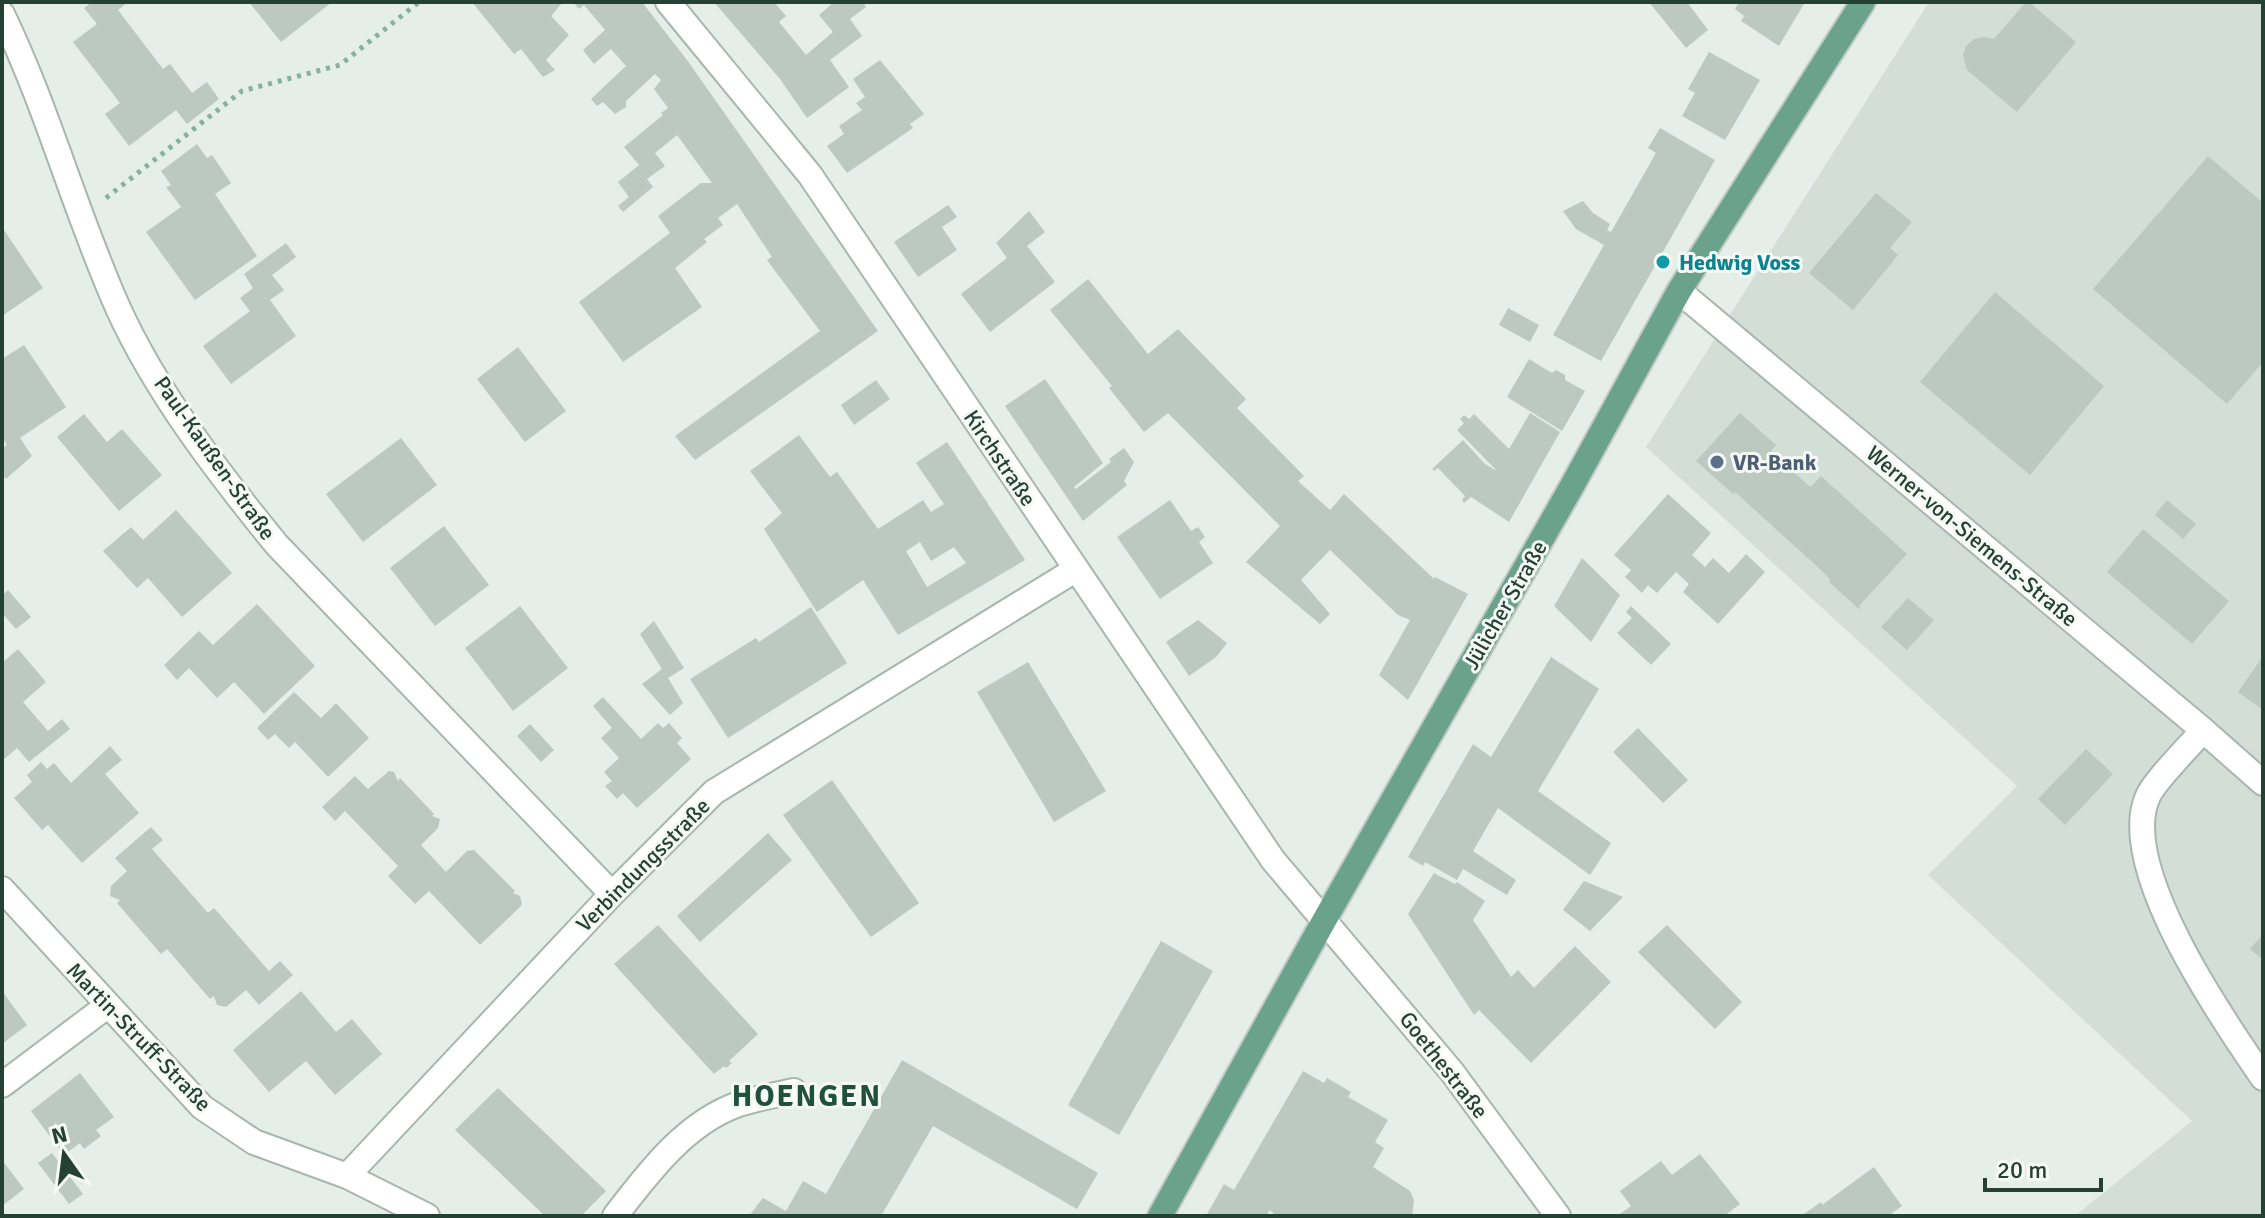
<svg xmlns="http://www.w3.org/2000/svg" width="2265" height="1218" font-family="Signika,sans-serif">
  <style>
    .built { fill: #d3ded7 }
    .building { fill: #bbc9c1; fill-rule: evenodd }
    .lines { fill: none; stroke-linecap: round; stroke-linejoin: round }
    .minor-casing { stroke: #a8b6af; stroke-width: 28 }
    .major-casing { stroke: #c2cac6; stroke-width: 28 }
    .path { stroke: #87b09d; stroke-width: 5; stroke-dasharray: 4 6; stroke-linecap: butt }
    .minor { stroke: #fff; stroke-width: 24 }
    .major { stroke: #6ba28b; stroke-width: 24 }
    .culture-dot { fill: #0f9aa8; stroke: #f6faf7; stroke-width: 3 }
    .service-dot { fill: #5c6f8a; stroke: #f6faf7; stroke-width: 3 }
    .labels { text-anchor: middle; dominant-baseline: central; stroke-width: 6; stroke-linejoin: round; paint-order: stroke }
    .culture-label { font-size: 22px; font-weight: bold; fill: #0d838f; stroke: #f6faf7; text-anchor: start }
    .street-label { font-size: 22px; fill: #254034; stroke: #f6faf7 }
    .service-label { font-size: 22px; font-weight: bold; fill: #4e5e75; stroke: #f6faf7; text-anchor: start }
    .district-label { font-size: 30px; font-weight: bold; letter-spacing: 2px; fill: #21513e; stroke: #f6faf7 }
  </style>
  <rect width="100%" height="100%" fill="#e5eee9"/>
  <!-- built -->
  <path class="built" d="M1929,2H2263V1216H2075L2192,1121L1928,875L2017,786L1646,447Z"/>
  <!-- building -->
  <path class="building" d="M92,2H128L118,10L163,69L170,64L192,93L207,82L219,99L187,124L176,110L129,146L105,114L120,103L73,42L97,24L84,8Z
    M249,2H332L281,42Z
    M472,2H563L551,16L569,35L546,60L555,70L543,77L521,49L514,54Z
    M573,2H642L687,60L878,331L695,460L675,436L820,331L767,260L772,257L737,204L718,218L723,225L704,239L707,242L675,268L702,307L623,362L579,302L670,233L658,216L701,183H712L677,135L655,153L665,166L647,179L653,187L623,212L618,206L629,197L618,182L639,165L624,147L663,115L661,113L668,108L654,89L661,80L655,74L626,101V107L615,114L603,102L597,106L591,99L626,66L611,49L594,64L583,50L605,30L584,5L579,9Z
    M714,2H774L786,16L779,22L806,55L833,32L819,15L834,2H863L866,7L850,19L862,36L830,60L849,87L807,118L780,79Z
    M1649,2H1687L1708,30L1686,48Z
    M1739,2H1805L1779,46L1741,21L1744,16L1735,9Z
    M2026,2H2029L2076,42L2017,112L1967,70L1963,55L1966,46L1974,39L1984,37L1994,39Z
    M1709,52L1760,80L1725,140L1682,116L1695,93L1688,89Z
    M880,60L924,114L910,124L913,128L847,173L827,146L844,134L839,126L862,110L856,103L865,97L853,79Z
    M1660,128L1715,160L1601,361L1553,335L1604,245L1576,229L1563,211L1583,201L1593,213L1610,224L1607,230L1611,232L1656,153L1648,148Z
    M197,144L207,158L212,155L231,183L215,194L257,256L195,300L146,232L181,207L166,187L171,185L161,171Z
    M2208,156L2263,203V362L2227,404L2093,289Z
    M1876,193L1912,222L1890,248L1898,255L1853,310L1809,273Z
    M948,205L957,217L942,227L957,250L918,277L894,242Z
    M1029,211L1045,232L1027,246L1055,282L990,332L961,294L1007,258L996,243Z
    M2,227L43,288L2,316Z
    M286,243L296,257L272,275L284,290L270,300L296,336L231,384L203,346L250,311L240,298L253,288L244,274Z
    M1088,279L1148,354L1178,329L1246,399L1237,408L1304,476L1298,481L1330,510L1344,494L1434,579L1435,577L1468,594L1408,700L1379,675L1410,620L1398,615L1330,550L1301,580L1330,614L1320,624L1246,562L1280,526L1168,413L1144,432L1109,388L1112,386L1050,310Z
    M1995,292L2104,386L2030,475L1920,382Z
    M1508,308L1539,325L1530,342L1499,325Z
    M24,345L66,407L20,438L32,456L6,479L2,473V448L7,445L2,437V359Z
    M518,347L566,411L525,442L477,379Z
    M1529,359L1552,373L1556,370L1565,375V380L1585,391L1562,431L1507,397Z
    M1045,379L1103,463L1074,487L1076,489L1111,462L1109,459L1124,448L1134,462L1124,481L1127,485L1083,521L1005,406Z
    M876,380L890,399L854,425L841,405Z
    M1530,413L1560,432L1509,522L1471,497L1464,503L1462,500L1465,496L1438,468L1434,471L1432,469L1463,440L1485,464L1497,471L1457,430L1464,423L1460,419L1464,415L1469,419L1474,414L1509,449Z
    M1740,413L1776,445L1771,451L1810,487L1821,476L1907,554L1859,606L1860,610L1829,582L1831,580L1820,569L1735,492L1733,494L1696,461Z
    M84,414L107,442L122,429L162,475L119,511L57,437Z
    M799,435L830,477L837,472L878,529L923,500L931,512L944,504L916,463L947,442L1025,560L898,635L863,580L817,612L764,529L782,513L750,471ZM920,542L931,561L954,547L966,563L927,587L906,551Z
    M401,438L437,485L363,542L326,494Z
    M1668,494L1711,533L1692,555L1705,567L1713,558L1729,573L1746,554L1765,572L1718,624L1683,592L1689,584L1676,572L1657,593L1648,585L1642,593L1625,577L1631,570L1614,555Z
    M1170,500L1191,531L1198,527L1205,537L1199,542L1213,563L1160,599L1117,537Z
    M2167,500L2196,524L2183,539L2155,515Z
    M176,510L232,573L182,617L148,578L137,588L103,551L131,527L143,540Z
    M444,526L489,585L435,626L390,568Z
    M2143,529L2229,601L2192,644L2107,572Z
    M1582,558L1620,595L1591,642L1554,606Z
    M8,590L31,617L16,629L2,613V596Z
    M1908,598L1934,620L1907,650L1881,627Z
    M257,604L315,666L264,714L234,682L217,698L189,668L177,680L164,665L199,631L213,645Z
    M520,606L568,668L513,711L465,648Z
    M1631,606L1671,644L1651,665L1617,633L1632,618L1626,612Z
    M811,607L847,663L728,738L690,679L756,638L759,642Z
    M1198,620L1227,643L1216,657L1189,676L1166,642Z
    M654,621L684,668L668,678L683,703L670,715L642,684L662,669L640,634Z
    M18,649L46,682L23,702L48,731L62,719L70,729L29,762L17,748L2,761V663Z
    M2263,656V710L2238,692Z
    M1551,657L1599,689L1538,791L1611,843L1590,875L1498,808L1473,851L1516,880L1507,895L1463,869L1457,880L1425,862L1423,866L1408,857L1473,744L1491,757Z
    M1028,662L1106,791L1054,822L977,692Z
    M294,692L321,718L336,703L369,738L328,777L295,742L289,748L275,734L268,740L257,728Z
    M603,697L641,739L658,723L663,728L669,723L682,738L677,743L691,759L637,808L623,793L617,799L605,786L612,781L604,772L619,758L601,738L612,728L593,706Z
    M530,724L554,750L541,762L517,736Z
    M1638,728L1688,780L1663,803L1613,752Z
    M110,746L122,760L105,774L139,813L82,863L48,825L42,830L14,798L32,782L27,775L41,762L47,769L54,763L71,783Z
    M2086,749L2113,774L2065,825L2038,799Z
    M389,771L394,772L398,781L400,778L434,814L432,816L440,819L438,828L421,845L446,872L467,851L474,850L515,891L513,893L520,896L522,904L520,907L480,945L429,891L415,904L388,876L398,866L371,838L345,811L335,821L322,807L355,776L368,789Z
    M832,780L919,903L871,937L783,815Z
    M151,827L163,840L152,849L208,913L214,908L269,971L280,961L293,975L259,1005L246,990L226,1007L217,1005L214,996L210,999L167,949L161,954L117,903L120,900L110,896L111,886L127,871L115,858Z
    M768,833L792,860L700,942L677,916Z
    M1434,873L1455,884L1457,882L1485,901L1473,920L1511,977L1518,970L1534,988L1575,946L1611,982L1531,1063L1479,1010L1474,1015L1408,914Z
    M1584,881L1623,897L1590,931L1563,910Z
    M658,925L758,1034L729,1061L732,1063L726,1068L724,1066L714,1074L614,964Z
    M1667,925L1742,1002L1715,1029L1638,952Z
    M2263,934V960L2250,949Z
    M1161,941L1213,971L1119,1135L1068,1105Z
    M2,991L27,1025L2,1044Z
    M301,991L336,1032L352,1019L382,1054L335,1095L306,1061L269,1092L233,1050Z
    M902,1060L1098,1173L1077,1209L933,1126L881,1216H749L763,1198L786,1211L803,1181L826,1194Z
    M1303,1071L1324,1083L1327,1078L1351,1092L1348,1097L1388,1120L1375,1142L1384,1148L1373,1167L1410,1191L1414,1200L1412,1216H1276L1270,1210L1266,1216H1206L1224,1184L1234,1190Z
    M80,1073L114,1117L96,1130L101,1136L84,1149L80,1143L64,1155L31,1111Z
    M498,1088L606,1191L581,1216H545L455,1130Z
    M52,1153L83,1194L69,1204L38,1163Z
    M1700,1154L1740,1204L1724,1216H1622L1620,1214L1631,1206L1620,1191L1661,1161L1672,1175Z
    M2,1160L24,1189L2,1206Z
    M1874,1167L1902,1206L1888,1216H1801L1821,1202L1822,1205Z"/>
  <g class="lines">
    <!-- minor casing -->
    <g class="minor-casing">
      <path id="minor" d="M668,2L810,175L1273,860L1452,1072L1558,1216
        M2,14C48,109 75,212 118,308C156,392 219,474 277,545L612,894
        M1679,291L2203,730L2263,783
        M2203,730C2191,745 2155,780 2148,796C2116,866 2223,1020 2263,1078
        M2,889L202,1107L254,1142L347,1176L427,1216
        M2,1085L107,1006
        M347,1176L612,894L714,792L1075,570
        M615,1216C648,1173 686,1122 739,1104C757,1098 776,1095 794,1091"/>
    </g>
    <!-- major casing -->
    <g class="major-casing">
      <path id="major" d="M1160,1216L1325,919L1572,486L1679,291L1863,2"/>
    </g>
    <!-- path -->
    <path class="path" d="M106,198L242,91L340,65L419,2"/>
    <!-- minor -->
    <use href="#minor" class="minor"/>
    <!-- major -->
    <use href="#major" class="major"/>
  </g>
  <!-- markers -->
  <circle class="culture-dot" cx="1663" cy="262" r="8"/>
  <circle class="service-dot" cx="1717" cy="462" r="8"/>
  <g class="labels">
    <!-- culture labels -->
    <g class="culture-label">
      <text x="1679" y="262">Hedwig Voss</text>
    </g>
    <!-- street labels -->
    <g class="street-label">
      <text transform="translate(215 458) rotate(55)">Paul-Kaußen-Straße</text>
      <text transform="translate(1000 458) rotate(56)">Kirchstraße</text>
      <text transform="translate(1972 536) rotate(40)">Werner-von-Siemens-Straße</text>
      <text transform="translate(1505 605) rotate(-60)">Jülicher Straße</text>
      <text transform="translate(643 865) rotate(-45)">Verbindungsstraße</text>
      <text transform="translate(139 1037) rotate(46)">Martin-Struff-Straße</text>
      <text transform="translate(1444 1065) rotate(52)">Goethestraße</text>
    </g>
    <!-- service labels -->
    <g class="service-label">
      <text x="1733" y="462">VR-Bank</text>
    </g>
    <!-- district labels -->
    <g class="district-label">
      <text x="807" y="1096">HOENGEN</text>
    </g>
  </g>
  <!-- border -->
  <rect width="2265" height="1218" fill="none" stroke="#254034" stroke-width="8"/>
  <!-- north arrow -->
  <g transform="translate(64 1154) rotate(346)" stroke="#f6faf7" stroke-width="6" paint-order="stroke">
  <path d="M0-6L14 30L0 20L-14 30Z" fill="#254034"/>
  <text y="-12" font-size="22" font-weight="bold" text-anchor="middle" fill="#254034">N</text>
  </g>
  <!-- scale -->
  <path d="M1985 1178v12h116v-12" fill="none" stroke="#254034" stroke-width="4"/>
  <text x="1997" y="1178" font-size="24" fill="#254034" stroke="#f6faf7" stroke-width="6" paint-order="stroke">20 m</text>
</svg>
